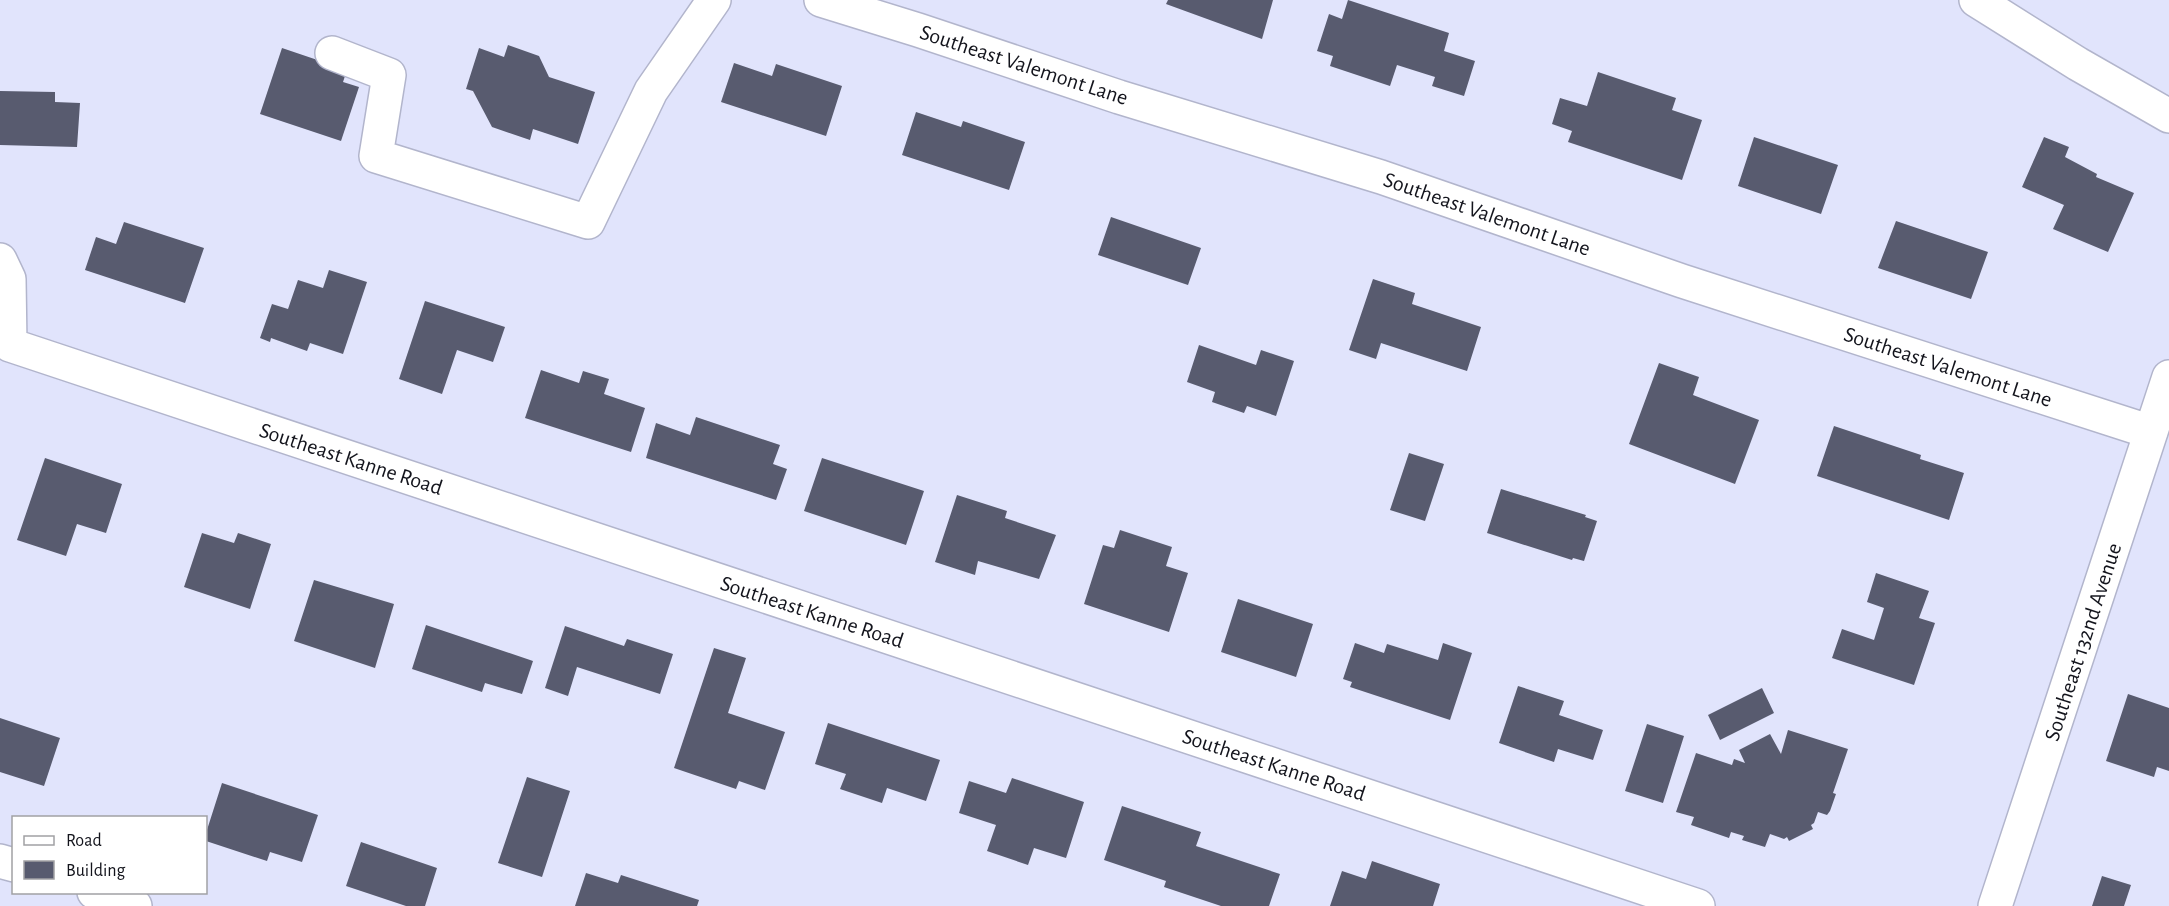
<svg xmlns="http://www.w3.org/2000/svg" width="2169" height="906" font-family="'Alegreya Sans',sans-serif">
  <style>
    .building { fill: #585b6f }
    .lines { fill: none; stroke-linecap: round; stroke-linejoin: round }
    .minor-casing { stroke: #b2b5cc; stroke-width: 36 }
    .minor { stroke: #fff; stroke-width: 33 }
    .labels { text-anchor: middle; dominant-baseline: central; stroke-width: 6; stroke-linejoin: round; paint-order: stroke }
    .street-label { font-size: 22px; fill: #13141c; stroke: #fff }
  </style>
  <rect width="100%" height="100%" fill="#e1e4fc"/>
  <!-- building -->
  <path class="building" d="M1168,0H1273L1262,39L1166,4Z
    M1348,0L1449,33L1444,51L1475,61L1464,96L1432,86L1435,77L1397,65L1390,86L1330,66L1333,56L1317,51L1329,14L1342,19Z
    M508,45L539,56L549,77L595,92L578,144L533,129L530,140L492,127L473,91L466,89L479,48L504,57Z
    M282,48L347,70L343,82L359,87L341,141L260,114Z
    M734,63L772,76L776,64L842,86L826,136L721,102Z
    M1598,72L1676,98L1672,110L1702,120L1682,180L1568,142L1572,131L1552,124L1560,98L1587,106Z
    M0,91L55,92V102L80,103L77,147L0,145Z
    M916,112L961,127L963,121L1025,142L1009,190L902,155Z
    M1754,137L1838,165L1821,214L1738,186Z
    M2044,137L2069,147L2065,157L2097,174L2096,177L2134,193L2108,252L2053,229L2064,205L2022,187Z
    M1111,217L1201,248L1188,285L1098,255Z
    M1896,221L1988,252L1971,299L1878,268Z
    M124,222L204,248L185,303L85,270L96,237L116,244Z
    M329,270L367,282L343,354L310,343L307,351L271,338L270,342L260,338L272,304L288,309L298,280L323,288Z
    M1373,279L1415,293L1412,304L1481,327L1467,371L1381,343L1376,359L1349,350Z
    M425,301L505,327L493,362L457,350L442,394L399,379Z
    M1199,345L1256,365L1261,350L1294,361L1276,416L1247,406L1244,413L1212,402L1215,392L1187,382Z
    M1659,363L1699,377L1693,395L1759,420L1735,484L1629,444Z
    M541,370L579,383L583,371L609,379L604,394L645,408L631,452L525,418Z
    M696,417L780,445L773,464L787,469L776,500L646,458L656,423L690,435Z
    M1834,426L1921,455L1920,459L1964,473L1949,520L1817,476Z
    M1409,453L1444,464L1425,521L1390,510Z
    M45,458L122,484L106,533L77,524L66,556L17,540Z
    M822,458L924,491L906,545L804,511Z
    M1501,489L1586,515L1585,517L1597,521L1584,561L1573,558L1572,560L1487,533Z
    M957,495L1007,511L1005,518L1056,535L1039,579L978,561L975,575L935,562Z
    M1120,530L1172,547L1166,566L1188,573L1169,632L1084,604L1103,545L1114,548Z
    M202,533L234,543L238,533L271,544L250,609L184,587Z
    M1876,573L1929,591L1919,618L1935,623L1914,685L1832,658L1842,629L1874,640L1884,608L1867,602Z
    M314,580L394,604L375,668L294,641Z
    M1238,599L1313,624L1296,677L1221,652Z
    M426,625L533,661L522,694L485,683L482,692L412,669Z
    M565,626L624,646L627,639L673,654L660,694L577,667L568,696L545,688Z
    M1355,643L1384,653L1387,644L1438,660L1443,643L1472,653L1450,720L1350,687L1352,682L1343,679Z
    M714,648L746,658L728,713L785,732L765,790L739,781L736,789L674,768Z
    M1518,686L1564,701L1559,715L1603,730L1593,760L1558,749L1554,762L1499,743Z
    M1762,688L1774,713L1720,740L1708,715Z
    M2128,694L2169,708V771L2157,767L2154,777L2106,761Z
    M0,718L60,738L44,786L0,772Z
    M828,723L940,760L926,801L887,788L882,803L840,789L846,774L815,764Z
    M1647,724L1684,736L1663,803L1625,791Z
    M1788,730L1848,749L1833,793L1836,794L1830,811L1827,815L1818,812L1814,823L1811,825L1813,829L1789,841L1787,837L1784,839L1770,834L1765,847L1742,840L1744,836L1731,832L1729,838L1691,825L1694,817L1676,812L1696,753L1732,765L1734,759L1745,763L1739,750L1770,734L1781,754Z
    M527,777L570,791L542,877L498,863Z
    M1012,778L1084,802L1066,858L1034,848L1028,865L987,851L996,825L959,813L969,781L1006,793Z
    M222,783L318,815L302,862L270,852L267,861L206,841V833Z
    M1122,806L1201,832L1196,846L1280,874L1269,906H1221L1164,887L1166,881L1104,860Z
    M361,842L437,868L425,906H406L346,886Z
    M1372,861L1440,884L1433,906H1330L1342,871L1366,879Z
    M586,873L618,883L621,875L699,900L697,906H575Z
    M2102,876L2131,885L2124,906H2092Z"/>
  <g class="lines">
    <!-- minor casing -->
    <g class="minor-casing">
      <path id="minor" d="M821,0L918,30L1119,97L1381,177L1682,281L2151,432
        M1976,0L2078,64L2169,116
        M332,53L389,75L376,156L588,222L651,91L714,0
        M0,260L9,279L10,345
        M10,345L1698,906
        M0,861L14,865
        M94,892L135,906
        M1995,906L2169,377"/>
    </g>
    <!-- minor -->
    <use href="#minor" class="minor"/>
  </g>
  <g class="labels">
    <!-- street labels -->
    <g class="street-label">
      <text transform="translate(1024 65) rotate(18)">Southeast Valemont Lane</text>
      <text transform="translate(1487 214) rotate(19)">Southeast Valemont Lane</text>
      <text transform="translate(1948 367) rotate(18)">Southeast Valemont Lane</text>
      <text transform="translate(351 459) rotate(18)">Southeast Kanne Road</text>
      <text transform="translate(812 612) rotate(18)">Southeast Kanne Road</text>
      <text transform="translate(2083 642) rotate(-72)">Southeast 132nd Avenue</text>
      <text transform="translate(1274 765) rotate(18)">Southeast Kanne Road</text>
    </g>
  </g>
  <!-- legend -->
  <rect x="12" y="816" width="195" height="78" fill="#ffffff" stroke="#a1a1a4" stroke-width="1.5"/>
  <rect x="24" y="836" width="30" height="9" fill="#ffffff" stroke="#a1a1a4" stroke-width="1.5"/>
  <text x="66" y="846" font-size="18" fill="#13141c">Road</text>
  <rect x="24" y="861" width="30" height="18" fill="#585b6f" stroke="#a1a1a4" stroke-width="1.5"/>
  <text x="66" y="876" font-size="18" fill="#13141c">Building</text>
</svg>
